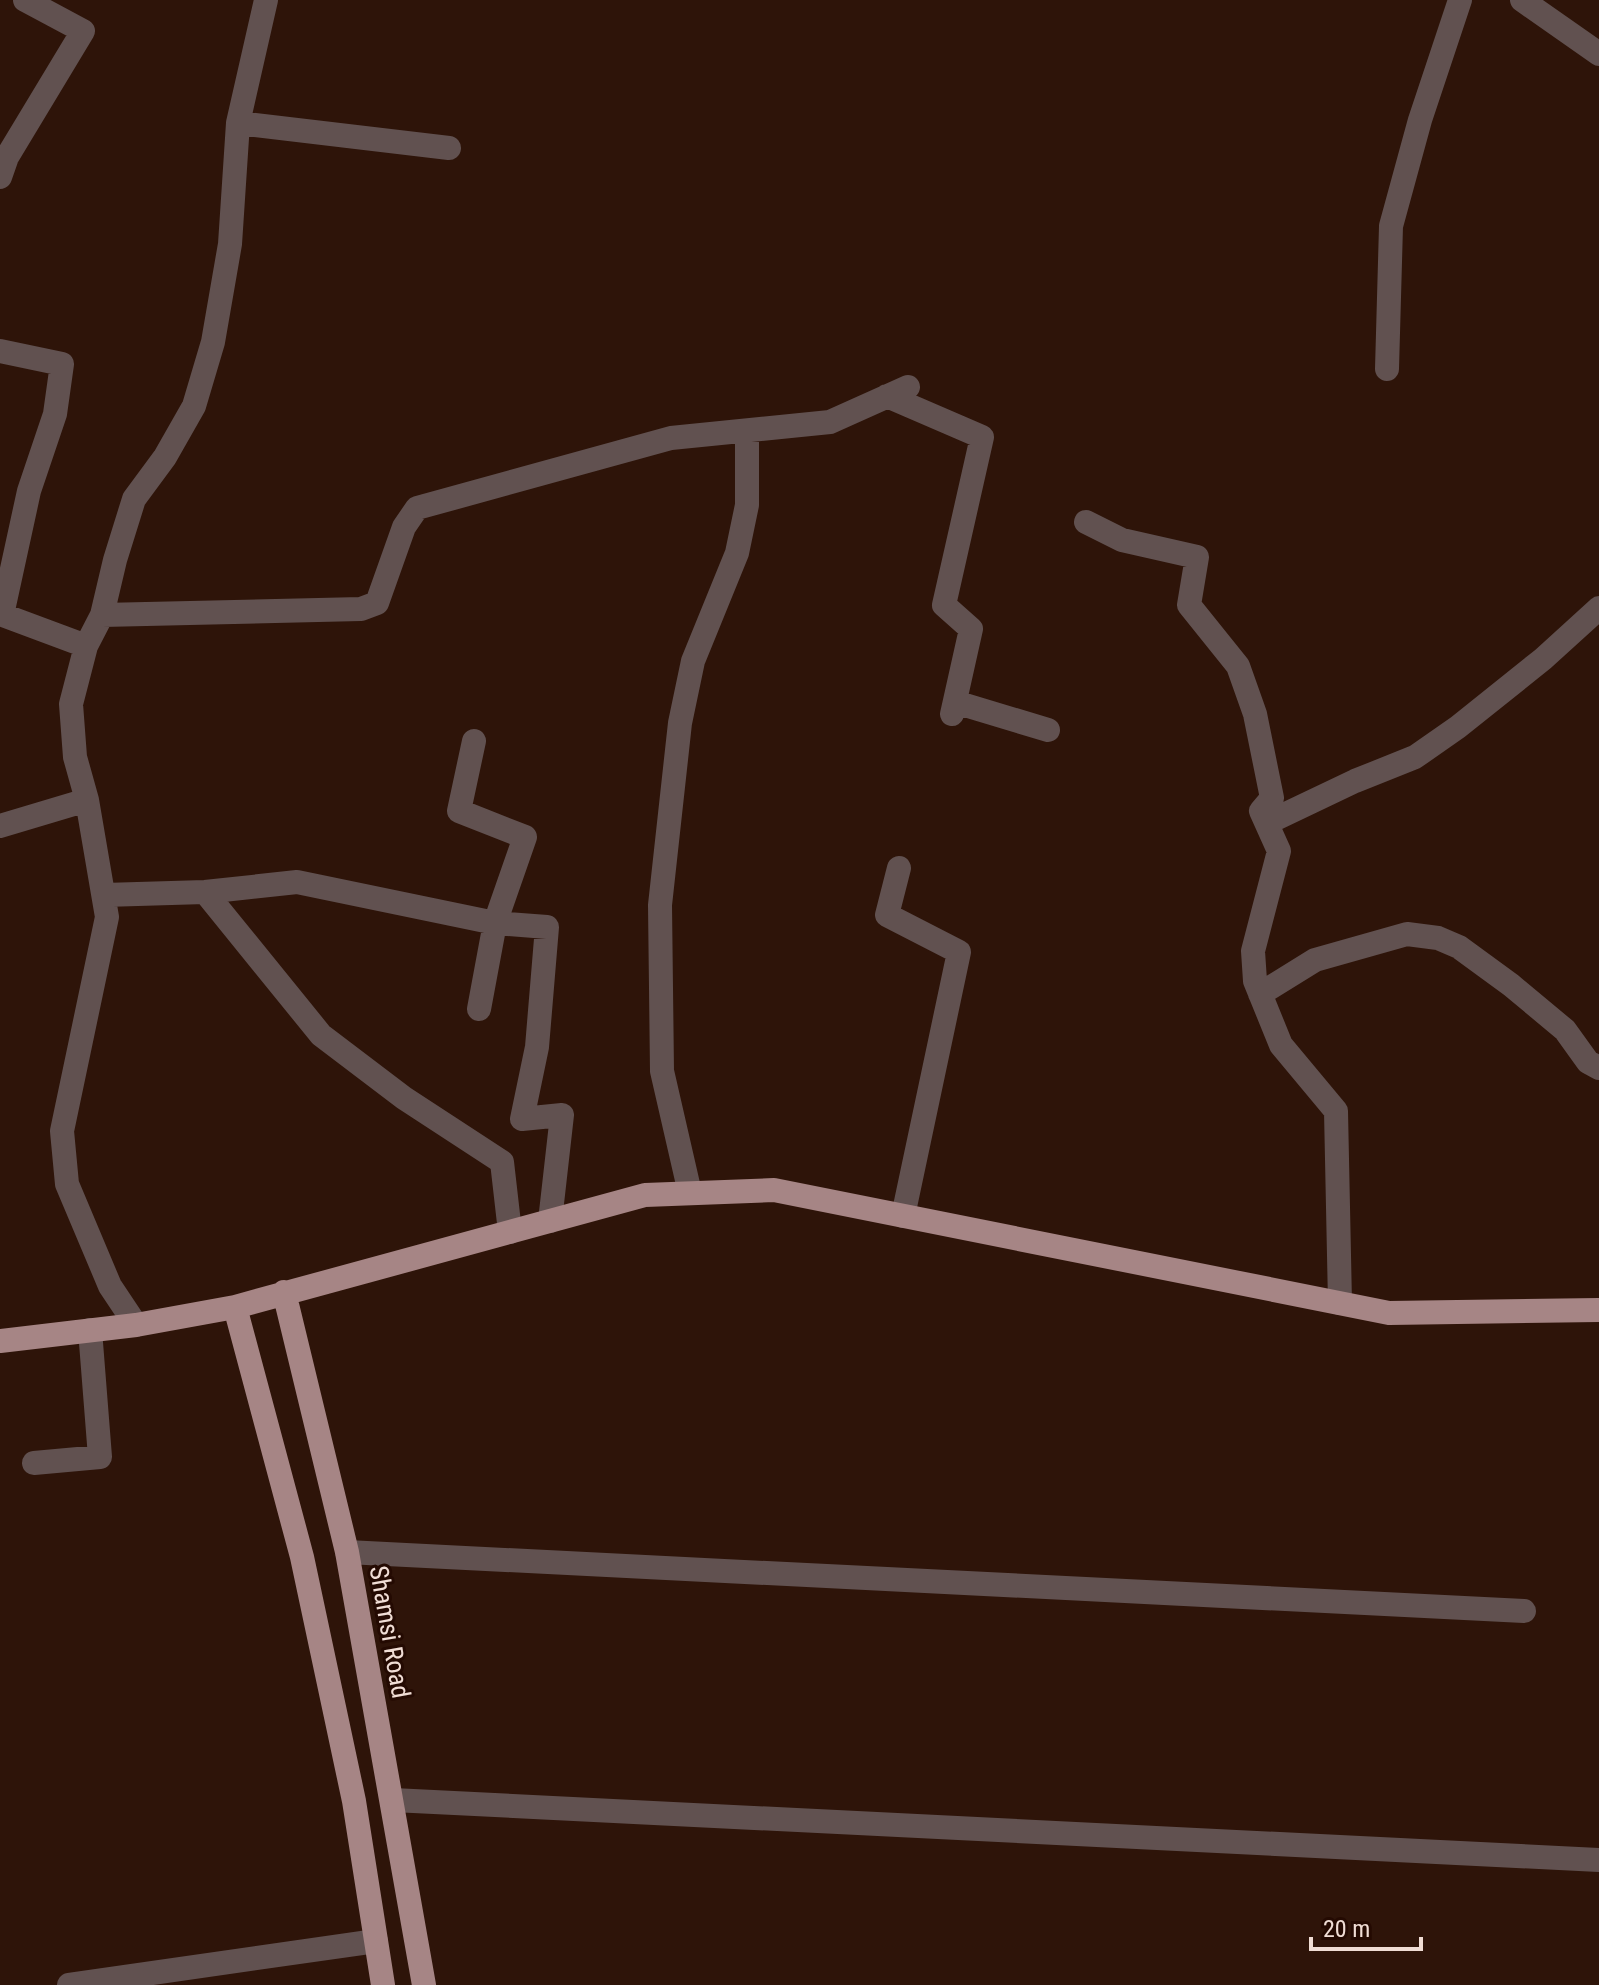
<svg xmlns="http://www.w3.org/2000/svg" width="1599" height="1985" font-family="'Roboto Condensed',sans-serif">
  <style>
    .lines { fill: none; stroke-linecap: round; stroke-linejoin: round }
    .minor { stroke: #615150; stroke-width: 24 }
    .major { stroke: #a68585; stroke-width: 24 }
    .labels { text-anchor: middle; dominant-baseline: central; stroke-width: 6; stroke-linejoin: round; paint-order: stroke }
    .street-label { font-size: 26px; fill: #f0ddd5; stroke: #240a02 }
  </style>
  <rect width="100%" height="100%" fill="#2e1409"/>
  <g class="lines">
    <!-- minor -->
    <path class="minor" d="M1522,0L1599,54
      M238,123L449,148
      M0,177L7,157L83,31L25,0
      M0,351L62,364L55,414L29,491L2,615
      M1387,369L1391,226L1420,120L1460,0
      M887,396L982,437L944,605L971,629L952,714
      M1086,522L1122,540L1197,557L1189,605L1238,666L1255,714L1272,798L1261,811L1279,851L1253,951L1255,981L1281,1045L1336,1111L1340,1303
      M0,614L86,646
      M102,615L361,609L377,603L404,527L417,508L671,438L830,422L908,387
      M955,702L1048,730
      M474,741L459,811L525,837L495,923L479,1009
      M1267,823L1355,781L1415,757L1458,727L1543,659L1599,608
      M0,826L87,800
      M899,868L887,915L959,952L903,1216
      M205,892L321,1035L404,1098L502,1162L510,1232
      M104,895L205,892L297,882L495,923L547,927L537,1047L522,1119L562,1115L550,1221
      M1260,994L1315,960L1407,934L1438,938L1459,947L1511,985L1565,1030L1588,1062L1599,1068
      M690,1193L662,1071L660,905L680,723L693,661L737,553L747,505V431
      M136,1325L110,1286L67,1184L62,1131L107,917L87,800L75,757L71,704L86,646L102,615L115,560L134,499L165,457L194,406L213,342L230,244L238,123L266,0
      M34,1463L100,1457L90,1330
      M347,1552L1524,1611
      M393,1800L1599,1860
      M69,1985L376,1941"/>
    <!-- major -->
    <path class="major" d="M284,1292L347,1552L424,1985
      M235,1307L302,1557L354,1801L383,1985
      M0,1341L136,1325L235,1307L645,1195L774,1190L1389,1313L1599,1310"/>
  </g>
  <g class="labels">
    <!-- street labels -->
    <g class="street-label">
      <text transform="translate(390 1632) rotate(80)">Shamsi Road</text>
    </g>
  </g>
  <!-- scale -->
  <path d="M1311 1937v12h110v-12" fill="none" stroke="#f0ddd5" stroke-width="4"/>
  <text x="1323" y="1937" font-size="24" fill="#f0ddd5" stroke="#240a02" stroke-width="6" paint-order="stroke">20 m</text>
</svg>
